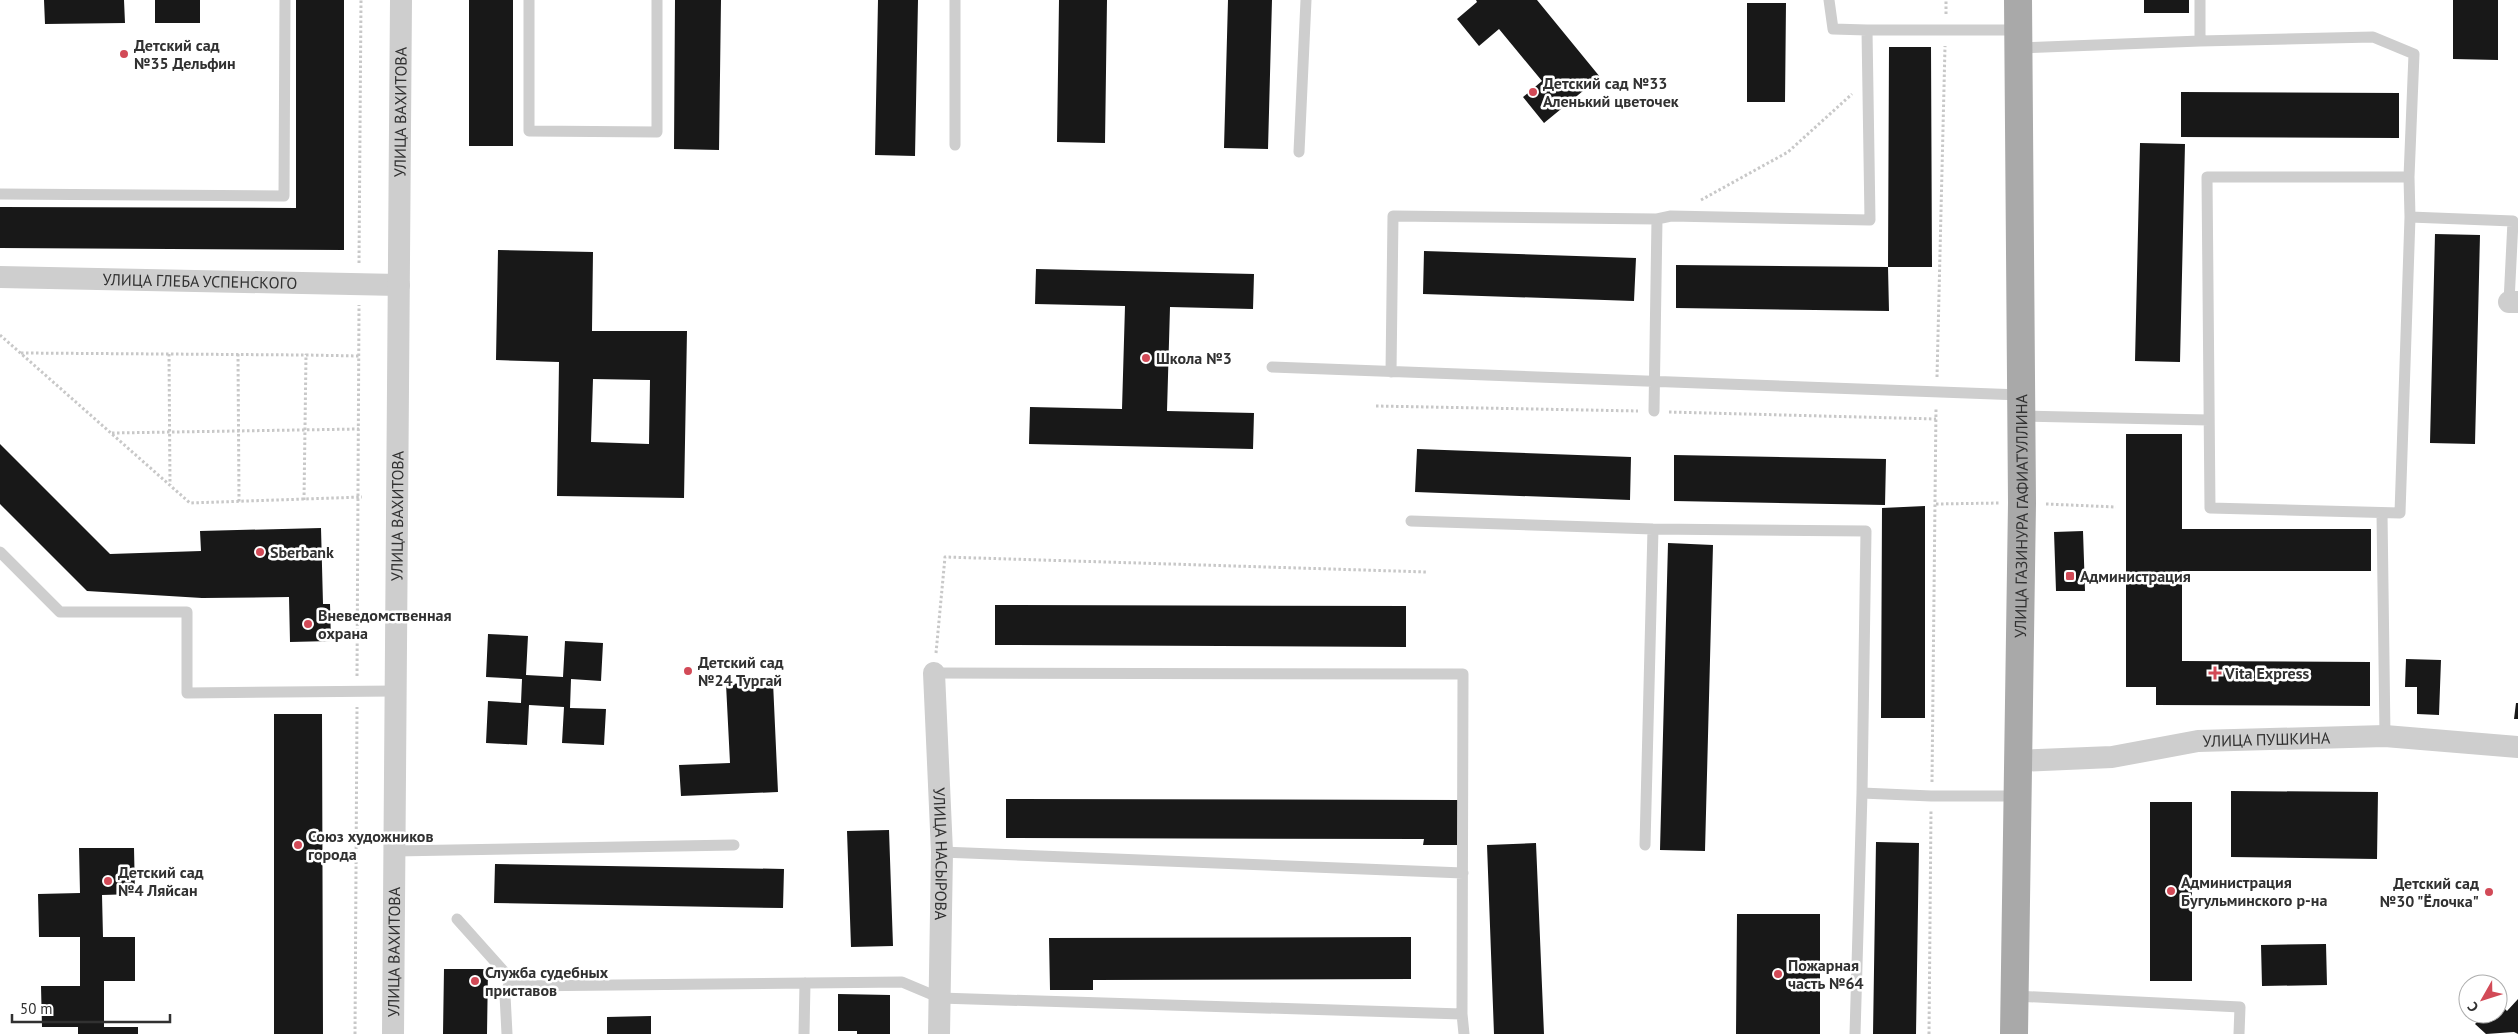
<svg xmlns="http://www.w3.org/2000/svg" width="2518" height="1034" font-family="'PT Sans',sans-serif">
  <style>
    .building { fill: #181818; fill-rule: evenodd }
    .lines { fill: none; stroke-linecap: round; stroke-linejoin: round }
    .path { stroke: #c8c8c8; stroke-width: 3; stroke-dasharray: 2.5 2.5; stroke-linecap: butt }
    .service { stroke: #cecece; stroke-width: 11 }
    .minor { stroke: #cecece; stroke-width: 22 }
    .primary { stroke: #a9a9a9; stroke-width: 28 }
    .poi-dot { fill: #d24a57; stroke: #fff; stroke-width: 2 }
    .labels { text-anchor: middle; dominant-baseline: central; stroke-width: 5; stroke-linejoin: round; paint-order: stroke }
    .poi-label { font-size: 16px; font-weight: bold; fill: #313131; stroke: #fff; text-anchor: start }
    .street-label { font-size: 16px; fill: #313131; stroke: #fff }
  </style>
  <rect width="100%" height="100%" fill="#fff"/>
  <!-- building -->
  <path class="building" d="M44,0H124L125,23L45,24Z
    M155,0H200V23H155Z
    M296,0H344V250L0,248V207L296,208Z
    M469,0H513V146H469Z
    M675,0H721L719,150L674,149Z
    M878,0H918L915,156L875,155Z
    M1059,0H1107L1105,143L1057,142Z
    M1228,0H1272L1268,149L1224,148Z
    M1476,0H1537L1600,77L1544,123L1523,97L1542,81L1499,29L1479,46L1457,19L1477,2Z
    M2144,0H2189V13H2144Z
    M2453,0H2498V60L2453,59Z
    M1747,3H1786L1785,102H1747Z
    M1889,47H1931L1932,267H1888Z
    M2181,92L2399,93V138L2181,137Z
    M2140,143L2185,144L2180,362L2135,361Z
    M2435,234L2480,235L2475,444L2430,443Z
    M498,250L593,252L592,331H687L684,498L557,496L559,362L496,360ZM593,379L650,380L649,444L591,442Z
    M1424,251L1636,258L1634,301L1423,294Z
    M1676,265L1888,267L1889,311L1676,308Z
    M1036,269L1254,274L1253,309L1170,307L1167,411L1254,413L1253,449L1029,444L1030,407L1122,409L1125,306L1035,304Z
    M2126,434H2182V529H2371V571H2182V661L2370,662V706L2156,705V687H2126Z
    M0,444L110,554L201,551L200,531L321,528L323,604H330L331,641L290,642L289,597L202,598L87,591L0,504Z
    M1417,449L1631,457L1630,500L1415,492Z
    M1674,455L1886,459L1885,505L1674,501Z
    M1925,506V718H1881L1882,508Z
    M2083,531L2085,591H2056L2054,532Z
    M1668,543L1713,545L1705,851L1660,850Z
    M995,605L1406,606V647L995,645Z
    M488,634L528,636L526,675L563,677L565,641L603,643L601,681L571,679L570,708L606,709L604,745L562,743L564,707L529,705L527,745L486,743L488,701L521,703L522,679L486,677Z
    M2406,659L2441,660L2439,715L2417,714V687H2405Z
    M773,682L778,792L681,796L679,765L730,763L726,684Z
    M2516,703H2518V719H2514Z
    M274,714H322L323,1034H274Z
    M2231,791L2378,792L2377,859L2231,857Z
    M1006,799L1460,800V845H1423L1424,839L1006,838Z
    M2150,802H2192V981H2150Z
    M889,830L893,946L851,947L847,831Z
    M1876,842L1919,843L1916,1034H1873Z
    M1536,843L1544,1034H1494L1487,845Z
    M79,848H134L135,894L102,895L103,937H135V981H104V1027H138V1034H78V1027H42L41,986H80V937H39L38,894L80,893Z
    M495,864L784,869L783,908L494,903Z
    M1737,914H1820V1034H1736Z
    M1411,937V979L1093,980V990H1050L1049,938Z
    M2326,944L2327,985L2262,986L2261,945Z
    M444,969H488L487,1034H443Z
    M838,994L890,995V1034H857V1031H838Z
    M2518,999V1034L2514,1032L2486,1034L2475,1024L2485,1014H2498V1002L2507,1011Z
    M651,1016V1034H607V1017Z"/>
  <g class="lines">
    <!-- path -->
    <path class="path" d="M1946,14V0
      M1701,200L1788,152L1852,94
      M359,263L361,0
      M0,335L190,503L362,497
      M21,353L306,355
      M169,354L170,485
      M238,354L239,502
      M1937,377L1945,46
      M1376,406L1638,411
      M1669,412L1936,419
      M112,433L359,429
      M304,500L306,355L359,356
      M1936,504L2000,503
      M2046,504L2116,507
      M936,653L945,557L1427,572
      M357,676L359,305
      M1932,782L1936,408
      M355,1034L357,707
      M1929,1034L1931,810"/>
    <!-- service -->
    <path class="service" d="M529,0V131L657,132V0
      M955,0V145
      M1829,0L1833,29L1867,30
      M2200,41V0
      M2018,48L2200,41L2373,37L2414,54L2409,177
      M1299,152L1306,0
      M0,194L284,196L285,0
      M2410,217L2409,177H2207L2210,508L2400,513L2410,217L2513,221L2509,302
      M1272,367L2021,395
      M1391,372L1393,216L1657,219L1671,216L1870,220L1867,30H2018
      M1654,411L1657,219
      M2022,416L2209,420
      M2382,513L2385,736
      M1411,521L1653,529L1866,531L1862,793L1931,796H2017
      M0,552L60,612H187V693L395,691
      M934,673L1463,674L1462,1014L1464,1034
      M1645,845L1653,529
      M394,851L734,845
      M942,852L1463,873
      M457,919L517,986L902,982L940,998L1462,1014
      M2015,996L2240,1007L2239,1034
      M507,1034L505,995L511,979
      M804,1034L805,983
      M1855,1034L1862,793"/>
    <!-- minor -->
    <g class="minor">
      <path id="s1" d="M0,277L399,285"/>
      <path d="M2509,302H2518"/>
      <path id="s2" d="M934,673L942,852L939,1034"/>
      <path id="s3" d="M2017,761L2112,757L2198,741L2385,736L2518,747"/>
      <path id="s4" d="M393,1034L401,0"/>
    </g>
    <!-- primary -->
    <path class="primary" id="s5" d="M2014,1034L2022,503L2018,0"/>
  </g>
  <!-- markers -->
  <g class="poi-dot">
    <circle cx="124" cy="54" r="5"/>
    <circle cx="1533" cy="92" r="5"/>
    <circle cx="1146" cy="358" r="5"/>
    <circle cx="260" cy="552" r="5"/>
    <rect x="2065" y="571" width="10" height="10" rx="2.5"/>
    <circle cx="308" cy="624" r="5"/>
    <circle cx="688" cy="671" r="5"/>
    <path d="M2212.5 665.5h5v5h5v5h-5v5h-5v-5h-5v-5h5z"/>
    <circle cx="298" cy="845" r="5"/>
    <circle cx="108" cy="881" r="5"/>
    <circle cx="2171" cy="891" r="5"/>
    <circle cx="2489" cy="892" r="5"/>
    <circle cx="1778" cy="974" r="5"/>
    <circle cx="475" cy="981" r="5"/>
  </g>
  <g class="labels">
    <!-- poi labels -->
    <g class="poi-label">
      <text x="134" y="45">Детский сад<tspan x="134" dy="18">№35 Дельфин</tspan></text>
      <text x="1543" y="83">Детский сад №33<tspan x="1543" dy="18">Аленький цветочек</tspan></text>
      <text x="1156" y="358">Школа №3</text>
      <text x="270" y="552">Sberbank</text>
      <text x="2080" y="576">Администрация</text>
      <text x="318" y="615">Вневедомственная<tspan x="318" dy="18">охрана</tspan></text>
      <text x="698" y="662">Детский сад<tspan x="698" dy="18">№24 Тургай</tspan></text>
      <text x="2225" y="673">Vita Express</text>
      <text x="308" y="836">Союз художников<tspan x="308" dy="18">города</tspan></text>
      <text x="118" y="872">Детский сад<tspan x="118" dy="18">№4 Ляйсан</tspan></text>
      <text x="2181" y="882">Администрация<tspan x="2181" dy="18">Бугульминского р-на</tspan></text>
      <text x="2479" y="883" text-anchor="end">Детский сад<tspan x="2479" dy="18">№30 "Ёлочка"</tspan></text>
      <text x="1788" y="965">Пожарная<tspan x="1788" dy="18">часть №64</tspan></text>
      <text x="485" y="972">Служба судебных<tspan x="485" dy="18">приставов</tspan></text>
    </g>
    <!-- street labels -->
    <g class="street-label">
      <text stroke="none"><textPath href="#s4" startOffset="922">УЛИЦА ВАХИТОВА</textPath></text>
      <text stroke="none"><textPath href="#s1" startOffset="200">УЛИЦА ГЛЕБА УСПЕНСКОГО</textPath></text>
      <text stroke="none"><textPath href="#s4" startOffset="518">УЛИЦА ВАХИТОВА</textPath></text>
      <text stroke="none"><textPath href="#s5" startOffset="518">УЛИЦА ГАЗИНУРА ГАФИАТУЛЛИНА</textPath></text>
      <text stroke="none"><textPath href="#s3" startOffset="251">УЛИЦА ПУШКИНА</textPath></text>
      <text stroke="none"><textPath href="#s2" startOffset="181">УЛИЦА НАСЫРОВА</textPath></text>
      <text stroke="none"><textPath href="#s4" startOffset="82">УЛИЦА ВАХИТОВА</textPath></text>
    </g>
  </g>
  <!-- north arrow -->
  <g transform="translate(2483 999) rotate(231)"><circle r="24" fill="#ffffff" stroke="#adadad"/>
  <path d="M0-4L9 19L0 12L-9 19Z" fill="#d24a57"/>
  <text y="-8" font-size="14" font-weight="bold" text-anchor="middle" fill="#313131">С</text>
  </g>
  <!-- scale -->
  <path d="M12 1014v8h158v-8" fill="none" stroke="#313131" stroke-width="2.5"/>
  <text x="20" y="1014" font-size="15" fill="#313131" stroke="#ffffff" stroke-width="4" paint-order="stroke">50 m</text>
</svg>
